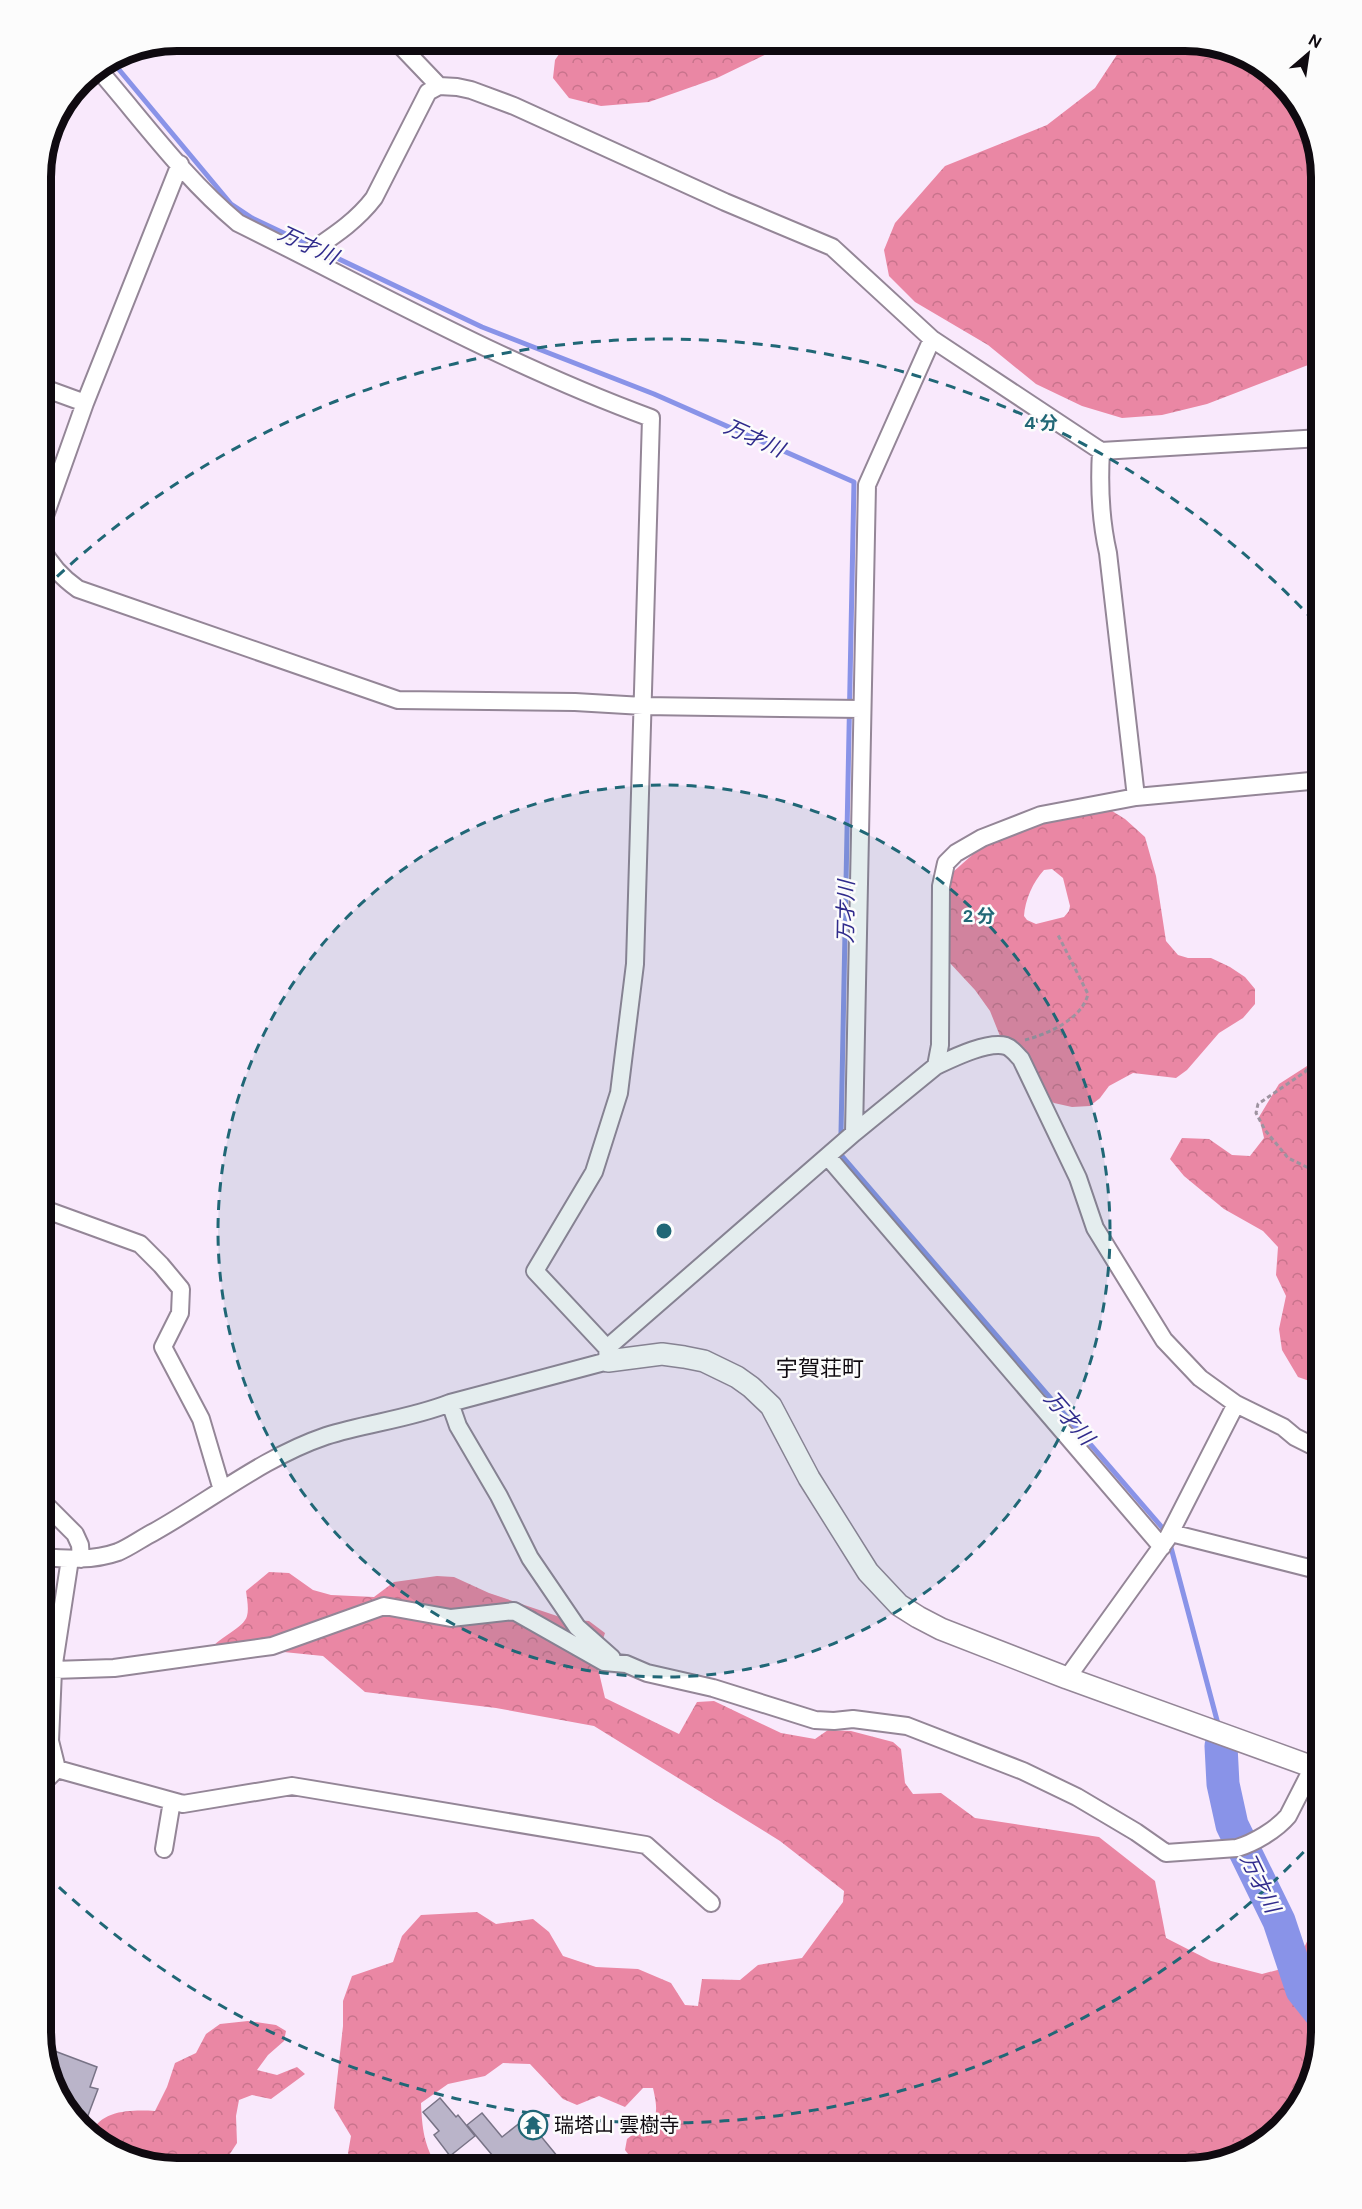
<svg xmlns="http://www.w3.org/2000/svg" width="1362" height="2209" font-family="'DM Sans','Noto Sans JP',sans-serif">
  <style>
    .forest { fill: url(#forest-crowns); fill-rule: evenodd }
    .lines { fill: none; stroke-linecap: round; stroke-linejoin: round }
    .stream { stroke: #8993e8; stroke-width: 5 }
    .river { stroke: #8993e8; stroke-width: 33 }
    .building { fill: #bab4c9; stroke: #787386; stroke-width: 1.5 }
    .minor-casing { stroke: #948697; stroke-width: 20 }
    .tertiary-casing { stroke: #948697; stroke-width: 24 }
    .path { stroke: #9e93a0; stroke-width: 3; stroke-dasharray: 4.5 3; stroke-linecap: butt }
    .minor { stroke: #fff; stroke-width: 16 }
    .tertiary { stroke: #fff; stroke-width: 21 }
    .ring { fill: none; stroke: #206776; stroke-width: 3; stroke-dasharray: 10 8 }
    .labels { text-anchor: middle; dominant-baseline: central; stroke-width: 5; stroke-linejoin: round; paint-order: stroke }
    .poi-label { font-size: 20px; fill: #0f0a10; stroke: #fcfcfc; text-anchor: start }
    .water-label { font-size: 21px; font-style: italic; fill: #302b8c; stroke: #fcfcfc }
    .quarter-label { font-size: 22px; fill: #0f0a10; stroke: #fcfcfc }
    .rim { fill: none; stroke: #0f0a10; stroke-width: 8 }
    .centre { fill: #206776; stroke: #fcfcfc; stroke-width: 3 }
    .ring-label { font-size: 18px; text-anchor: middle; font-weight: bold; fill: #206776; stroke: #fcfcfc; stroke-width: 5; stroke-linejoin: round; paint-order: stroke }
  </style>
  <defs>
    <pattern id="forest-crowns" width="20" height="18" patternUnits="userSpaceOnUse" patternTransform="scale(1.5)"><rect width="20" height="18" fill="#ea87a4"/><path d="M2 6a3 3 0 1 1 6 0M12 15a3 3 0 1 1 6 0" fill="none" stroke="#c8738c"/></pattern>
  </defs>
  <rect width="100%" height="100%" fill="#f9e9fc"/>
  <!-- forest -->
  <path class="forest" d="M568,41H806L779,48L717,78L649,102L601,106L569,98L553,78L555,60Z
    M1126,41H1194L1261,64L1307,116L1321,177V360L1207,404L1162,415L1122,418L1082,406L1036,384L988,345L915,302L889,276L884,250L895,223L945,166L1047,125L1095,88Z
    M1092,811H1112L1125,819L1145,837L1156,876L1166,941L1178,955L1188,958H1211L1230,967L1245,977L1255,989V1004L1243,1018L1219,1033L1187,1070L1176,1078L1133,1073L1109,1086L1100,1098L1090,1106L1072,1107L1054,1103L1045,1097L1030,1060L1000,1036L990,1011L975,990L949,962L945,943L949,885L953,872L980,848L1000,837L1063,816ZM1052,869L1063,878L1070,906L1069,911L1064,917L1036,924L1027,920L1024,916C1025,900 1033,882 1044,870Z
    M1321,1057V1385L1298,1377L1282,1350L1279,1329L1286,1296L1276,1275L1278,1247L1263,1231L1224,1209L1184,1176L1170,1159L1182,1138L1209,1139L1232,1155L1250,1156L1264,1138L1259,1117L1279,1084Z
    M269,1572L289,1573L313,1590L331,1595L374,1597L394,1582L437,1576L454,1577L489,1593L566,1619L589,1621L605,1633L596,1660L605,1698L679,1734L697,1702L714,1701L781,1733L815,1739L828,1730L851,1731L893,1742L901,1749L905,1783L913,1794L941,1793L975,1818L1099,1837L1155,1881L1166,1938L1211,1961L1262,1974L1296,1965L1318,1918L1319,1888L1321,1884V2032L1303,2101L1246,2154L1185,2168H639L625,2150L627,2139C654,2119 661,2123 653,2088H643L625,2107L599,2096L577,2105L563,2099L530,2064L503,2063L485,2076L448,2084L421,2103C422,2128 424,2146 438,2168H357L348,2153L351,2136L334,2108L343,2026V2001L352,1976L393,1962L402,1936L421,1915L477,1912L496,1924L533,1919L549,1932L563,1956L596,1967L638,1969L671,1983L685,2005L698,2006L702,1979L740,1980L758,1965L802,1958L843,1902L844,1891L780,1841L594,1726L496,1708L365,1692L323,1656L245,1648L211,1649C219,1637 244,1628 247,1616C249,1609 247,1599 246,1591Z
    M248,2021L276,2025L286,2031L284,2041L268,2055L257,2070L277,2075L297,2067L305,2074L271,2099L252,2095L239,2100L236,2116L237,2143L224,2163L215,2168H168L101,2146L91,2134C101,2109 133,2110 155,2111L167,2087L175,2063L196,2053L206,2034L220,2024Z"/>
  <g class="lines">
    <!-- stream -->
    <path class="stream" d="M111,60L231,204L252,218L311,246
      M320,250L482,327L654,394L854,482L841,1133
      M841,1155L1166,1532
      M1169,1540L1218,1724"/>
    <!-- river -->
    <path class="river" d="M1221,1746L1223,1784L1232,1825L1279,1921L1302,1990L1321,2014"/>
  </g>
  <!-- building -->
  <path class="building" d="M44,2047L97,2067L90,2087L98,2089L84,2126L55,2093Z
    M440,2098L456,2117L458,2115L475,2136L450,2156L434,2135L439,2131L423,2112Z
    M482,2113L502,2137L526,2118L567,2168H503L467,2125Z"/>
  <g class="lines">
    <!-- minor casing -->
    <g class="minor-casing">
      <path id="minor" d="M396,41L439,86
        M304,256C330,238 355,223 374,198L428,92L439,86L457,87L471,90L514,106L725,202L832,247L932,339L1101,451L1321,438
        M41,387L85,403
        M1101,451C1099,486 1100,518 1108,553L1136,797
        M41,527L85,403L180,164
        M41,547C50,565 61,577 78,589L398,700L575,702L643,706L861,709
        M936,1066C953,1058 987,1041 1006,1046C1012,1048 1016,1054 1021,1059L1078,1178L1095,1228L1164,1340L1200,1378L1236,1404
        M854,1133L867,485L932,339
        M828,1157L1162,1547
        M41,1208L140,1244L161,1265L181,1289L180,1313L163,1347L201,1419L222,1490
        M607,1348L854,1133L936,1066L940,1045L941,886L946,863L956,853L982,838L1041,815L1136,797L1321,780
        M450,1403L458,1426L499,1496L530,1558L577,1627L612,1658
        M41,1500L75,1534L80,1545L81,1559
        M1171,1533L1321,1571
        M41,1557C66,1559 93,1561 118,1552C130,1547 142,1538 154,1532C211,1500 264,1457 326,1436C366,1423 410,1419 450,1403L608,1361L607,1348L535,1271L594,1172L619,1093L635,964L651,418C509,366 373,290 238,223C185,179 143,121 98,69
        M41,1673L53,1670L70,1559
        M1067,1678L1167,1539L1236,1404L1283,1427L1295,1437L1321,1450
        M57,1769L183,1804L292,1786L646,1845L711,1903
        M41,1785L57,1769L50,1741L53,1670L114,1668L272,1646L384,1606L451,1618L514,1611L604,1662L626,1664L647,1673L713,1688L815,1720L834,1721L853,1719L907,1726L1023,1771L1077,1797L1136,1832L1166,1853L1237,1848C1254,1843 1276,1830 1288,1816L1313,1767
        M164,1849L172,1801"/>
    </g>
    <!-- tertiary casing -->
    <g class="tertiary-casing">
      <path id="tertiary" d="M608,1361L662,1354L684,1357L704,1361L737,1377L751,1387L771,1406L809,1478L868,1572L899,1605L918,1617L941,1629L1067,1678L1313,1767H1321"/>
    </g>
    <!-- path -->
    <path class="path" d="M1025,1040C1048,1034 1082,1019 1088,994L1057,933
      M1321,1174L1288,1158L1265,1130L1256,1113L1258,1104L1305,1072L1321,1050"/>
    <!-- minor -->
    <use href="#minor" class="minor"/>
    <!-- tertiary -->
    <use href="#tertiary" class="tertiary"/>
  </g>
  <!-- distance rings -->
  <circle cx="664" cy="1231" r="446" fill="#206776" fill-opacity=".12"/>
  <g class="ring">
    <circle cx="664" cy="1231" r="446"/>
    <path d="M1316 1839A892 892 0 0 1 44 1873M44 589A892 892 0 0 1 1316 623"/>
  </g>
  <!-- icons -->
  <defs>
    <g id="temple-ring" transform="scale(1.5)"><circle r="9.5" fill="#fcfcfc" stroke="#206776" stroke-width="1.5"/><path d="M0-6L5-2H3V0L6.5 2.5H4V6H1.5V3h-3V6H-4V2.5H-6.5L-3 0V-2H-5Z" fill="#206776"/></g>
  </defs>
  <g fill-rule="evenodd">
    <use href="#temple-ring" x="533" y="2125"/>
  </g>
  <g class="labels">
    <!-- poi labels -->
    <g class="poi-label">
      <text x="554" y="2125">瑞塔山 雲樹寺</text>
    </g>
    <!-- water labels -->
    <g class="water-label">
      <text transform="translate(308 245) rotate(25)">万才川</text>
      <text transform="translate(754 438) rotate(24)">万才川</text>
      <text transform="translate(846 912) rotate(-89)">万才川</text>
      <text transform="translate(1069 1418) rotate(49)">万才川</text>
      <text transform="translate(1260 1883) rotate(64)">万才川</text>
    </g>
    <!-- quarter labels -->
    <g class="quarter-label">
      <text x="820" y="1368">宇賀荘町</text>
    </g>
  </g>
  <!-- crop -->
  <path d="M0 0H1362V2209H0ZM177 51H1185A126 126 0 0 1 1311 177V2032A126 126 0 0 1 1185 2158H177A126 126 0 0 1 51 2032V177A126 126 0 0 1 177 51Z" fill="#fcfcfc" fill-rule="evenodd"/>
  <path class="rim" d="M177 51H1185A126 126 0 0 1 1311 177V2032A126 126 0 0 1 1185 2158H177A126 126 0 0 1 51 2032V177A126 126 0 0 1 177 51Z"/>
  <circle cx="664" cy="1231" r="9" class="centre"/>
  <g class="ring-label">
    <text x="1041" y="429">4 分</text>
    <text x="979" y="922">2 分</text>
  </g>
  <!-- north arrow -->
  <g transform="translate(1308 54) rotate(29)" stroke="#fcfcfc" stroke-width="4.5" paint-order="stroke">
  <path d="M0-4.5L10 22L0 15L-10 22Z" fill="#0f0a10"/>
  <text y="-9" font-size="16" font-weight="bold" text-anchor="middle" fill="#0f0a10">N</text>
  </g>
</svg>
